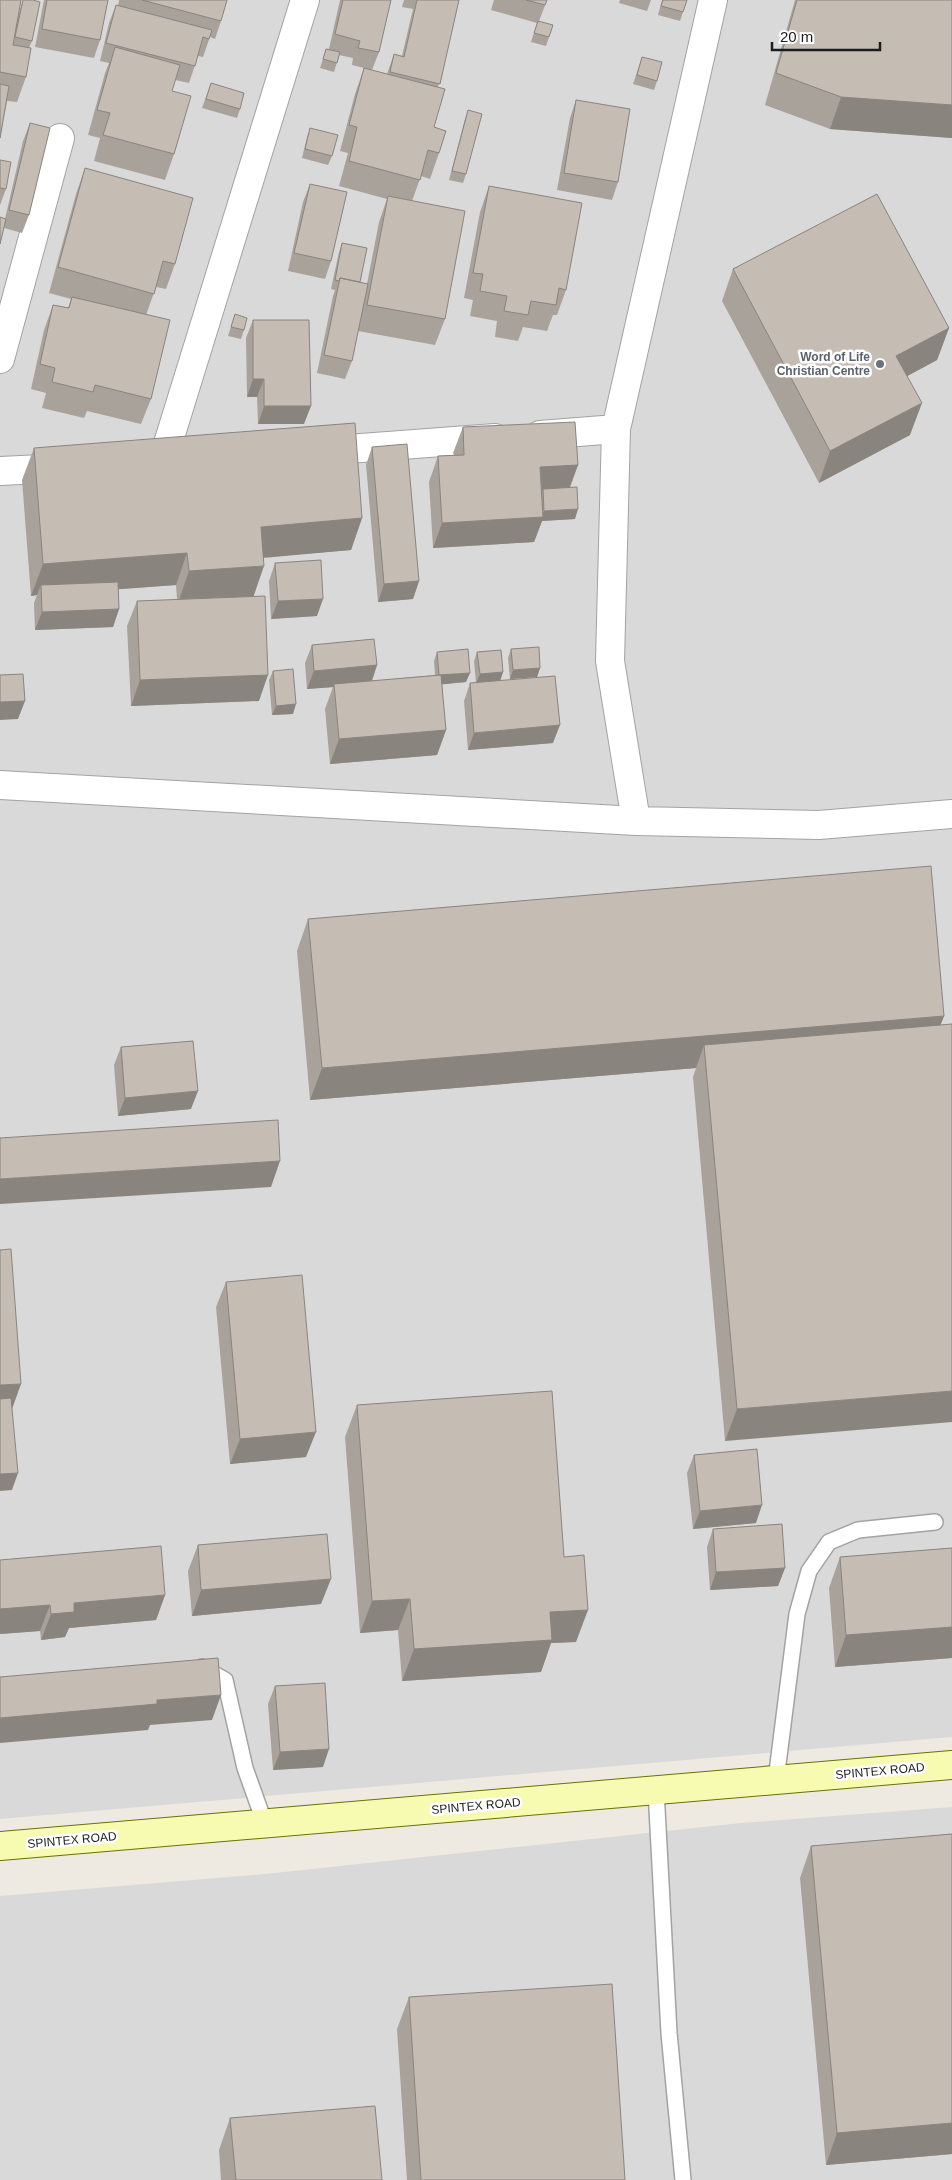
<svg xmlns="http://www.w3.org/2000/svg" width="952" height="2180" font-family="Arial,sans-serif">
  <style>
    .residential { fill: #dad9d9 }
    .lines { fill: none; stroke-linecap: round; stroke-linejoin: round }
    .service-casing { stroke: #a3a3a3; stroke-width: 18 }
    .minor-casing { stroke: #a3a3a3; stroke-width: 30 }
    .secondary-casing { stroke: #677302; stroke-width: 30 }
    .service { stroke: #fff; stroke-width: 15 }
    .minor { stroke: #fff; stroke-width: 28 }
    .secondary { stroke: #f7fbb2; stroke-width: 28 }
    .wall { fill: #a9a29b }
    .shaded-wall { fill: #8a847e }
    .building { fill: #c5bcb4; stroke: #8a847e }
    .worship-dot { fill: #6b7280; stroke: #fff; stroke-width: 2 }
    .labels { text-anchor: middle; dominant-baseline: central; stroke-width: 5; stroke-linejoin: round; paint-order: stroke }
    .worship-label { font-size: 12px; font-weight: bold; fill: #5b616d; stroke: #fff; text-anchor: end }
    .street-label { font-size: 12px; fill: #1c1c1c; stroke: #fff }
  </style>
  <rect width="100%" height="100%" fill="#eee9e1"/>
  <!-- residential -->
  <path class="residential" d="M0,0H952V1737L0,1819Z
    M952,1807V2180H0V1896L265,1874L741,1823Z"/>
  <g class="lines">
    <!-- service casing -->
    <g class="service-casing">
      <path id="service" d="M202,1667L225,1680L245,1768L265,1824
        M776,1780L797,1614L809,1571L829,1542L858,1530L935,1522
        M656,1790L669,2033L683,2180"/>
    </g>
    <!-- minor casing -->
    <g class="minor-casing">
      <path id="minor" d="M0,359L60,138
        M540,435L616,429
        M321,451L495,438
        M162,463L305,0
        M0,471L63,468
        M0,785L636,821L819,825L952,814
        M636,821L610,661L616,429L713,0"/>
    </g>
    <!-- secondary casing -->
    <g class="secondary-casing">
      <path id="secondary" d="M0,1846L952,1765"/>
    </g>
    <!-- service -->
    <use href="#service" class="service"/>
    <!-- minor -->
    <use href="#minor" class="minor"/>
    <!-- secondary -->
    <use href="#secondary" class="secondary"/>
  </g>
  <!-- wall -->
  <path class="wall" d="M0,0L18,16L23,0L32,41L29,48L26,77L17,102L7,101L0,138Z
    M44,0H108L100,40L94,58L35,47Z
    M119,0H227L221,21L215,39L210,37L203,57L198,56L189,83L175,80L172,91L174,154L165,180L94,161L100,138L88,135L105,73L109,63L100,61L109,23L116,5L118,6Z
    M340,0H391L379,52L372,70L352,65L353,58L339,55L334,72L320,68L326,49H329Z
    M404,0H459L438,87L434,127L439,153L430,179L421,176L412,201L445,319L435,345L358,331L352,361L345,379L317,373L333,296L335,290L331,289L339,252L342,243L360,282L367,284L379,222L387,199L339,186L348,153L340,151L355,94L364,68L387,74L394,54L402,56L413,9L402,7Z
    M494,0H547L539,21L549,37L546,46L531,42L537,23L491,10Z
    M620,0H651L647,11L619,3Z
    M662,0H687L680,21L658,15Z
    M795,0H952V138L830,129L765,105Z
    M642,57L657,81L654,90L633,84Z
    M211,83L240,109L237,118L202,108Z
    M576,100L618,182L612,200L557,190L570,118Z
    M468,110L466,174L463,183L449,180L465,119Z
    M30,123L29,215L22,233L4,228L5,219L23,141Z
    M310,128L332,156L328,165L302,158L307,137Z
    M0,160L6,189L0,205Z
    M85,168L175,264L166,289L156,287L146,315L151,399L141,424L87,411L84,418L42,408L46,393L31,389L44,330L53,305L68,308L71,299L49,293L76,194Z
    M310,184L331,261L325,279L288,271L303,202Z
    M489,186L566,290L557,315H553L547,331L523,327L518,341L495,337L497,321L470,316L473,300L464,298L480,212Z
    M733,269L949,328L937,360L907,376L910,435L819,483L722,301Z
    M235,314L244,330L241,339L228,336Z
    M253,320L304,424H258L257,397H247L246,338Z
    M463,427L578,465L570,488L575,519L542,521L534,542L433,548L429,482L438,456L454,455L453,453Z
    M372,447L419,581L413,599L378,602L366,465Z
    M34,448L362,518L351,550L264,557L253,597L259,701L131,706L127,626L137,601L177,600L176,585L118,589L119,609L113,627L35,630L34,603L37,595L31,596L22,480Z
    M275,563L317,616L271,619L269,581Z
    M312,645L377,665L372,681L435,675L434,661L437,652L466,682L442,684L446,730L437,755L330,764L325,709L333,687L307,689L305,663Z
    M511,649L540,668L537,677L510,679L508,658Z
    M477,652L503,672L500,681L553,743L468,750L464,701L470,683H476L474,661Z
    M273,671L293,714L272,715L269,680Z
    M308,919L944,1016L940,1025L725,1441L693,1077L696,1068L310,1100L297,951Z
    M121,1047L191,1109L118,1116L114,1065Z
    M226,1282L306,1457L230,1464L216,1307Z
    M357,1405L564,1557L576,1642L551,1643L541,1672L402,1681L398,1630L360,1633L345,1437Z
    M694,1455L756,1523L693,1529L687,1473Z
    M713,1529L785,1568L778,1586L710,1590L707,1547Z
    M198,1545L321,1604L192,1616L188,1571Z
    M952,1548V1658L835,1667L829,1588L840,1557Z
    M0,1560L165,1595L156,1620L69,1628L65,1637L41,1640L40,1631L0,1634Z
    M275,1686L323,1767L273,1770L268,1704Z
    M952,1834V2154L826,2165L800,1878L811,1846Z
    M409,1997L625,2180H407L397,2029Z
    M230,2118L382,2180H221L219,2150Z"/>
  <!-- shaded-wall -->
  <path class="shaded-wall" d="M841,97L952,105V138L830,129Z
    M949,328L937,360L885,388L896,356Z
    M253,379H264L257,397H247Z
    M922,403L910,435L819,483L830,451Z
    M264,406H311L304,424H258Z
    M578,465L568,491L543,489L542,492L540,467Z
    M578,509L575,519L542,521L534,542L433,548L442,523L542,517L544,511Z
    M362,518L351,550L250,559L261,527Z
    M187,553L176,585L41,595V585L37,595L31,596L43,564Z
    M264,566L253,598L178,603L189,571Z
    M419,581L413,599L378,602L384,584Z
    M323,599L317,616L271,619L278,601Z
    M119,609L113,627L35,630L42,612Z
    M377,665L371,683L334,684V687L307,689L314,671Z
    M540,668L537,677L510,679L513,670Z
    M503,672L500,681L476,683L480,674Z
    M470,673L466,682L436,685L440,675Z
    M268,675L259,701L131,706L140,680Z
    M25,701L18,719L0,720V702Z
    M296,704L293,714L272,715L276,706Z
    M560,725L553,743L468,750L474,733Z
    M446,730L437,755L330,764L339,739Z
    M944,1016L932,1048L704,1045L696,1068L310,1100L322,1068Z
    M198,1091L191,1109L118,1116L125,1098Z
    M280,1161L271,1187L0,1204V1179Z
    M21,1384L12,1409L0,1410V1385Z
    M952,1391V1422L725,1441L737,1409Z
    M316,1432L306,1457L230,1464L240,1439Z
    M18,1473L12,1490L0,1491V1474Z
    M762,1505L756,1523L693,1529L700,1511Z
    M785,1568L778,1586L710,1590L716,1572Z
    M331,1579L321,1604L192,1616L201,1590Z
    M165,1595L156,1620L69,1628L65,1637L41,1640L51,1614L74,1603Z
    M410,1599L398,1630L360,1633L372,1601Z
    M50,1605L40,1631L0,1634V1609Z
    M588,1610L576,1642L551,1643L541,1672L402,1681L414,1649L550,1612Z
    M952,1627V1658L835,1667L846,1635Z
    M221,1695L212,1720L150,1725L148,1730L0,1743V1718L157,1700Z
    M329,1749L323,1767L273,1770L280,1752Z
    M952,2123V2154L826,2165L837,2133Z"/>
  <!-- building -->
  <path class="building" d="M0,0H21L13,45L31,48L26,77L0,72Z
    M23,0H33L40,2L32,41L15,37Z
    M47,0H108L100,40L42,29Z
    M142,0H227L221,21Z
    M343,0H391L379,52L358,48L360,41L335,34Z
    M417,0H459L440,84L390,72L394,54L404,57Z
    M526,0H547L545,5Z
    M663,0H687L683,12L661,6Z
    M797,0H952V105L841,97L776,73Z
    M116,5L212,30L209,39L203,37L195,66L106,43Z
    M538,21L553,25L549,37L534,33Z
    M115,47L180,65L172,91L191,96L174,154L103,135L110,113L97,110Z
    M326,49L340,52L337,63L323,59Z
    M642,57L662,62L657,81L637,75Z
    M364,68L445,89L434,127L446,131L439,153L428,150L420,180L349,161L357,127L349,125Z
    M211,83L244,93L240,109L206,99Z
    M0,84L9,86L0,138Z
    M576,100L630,109L618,182L564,173Z
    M468,110L482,114L466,174L452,171Z
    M30,123L50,128L29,215L9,210Z
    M310,128L338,135L332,156L305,149Z
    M0,160L11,162L6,189L0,188Z
    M85,168L193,198L175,264L163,261L154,294L58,267Z
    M310,184L347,192L331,261L294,253Z
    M489,186L582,203L566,290L559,288L556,305L531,301L528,315L504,311L507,296L480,291L483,274L473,273Z
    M877,194L949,328L896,356L922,403L830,451L733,269Z
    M388,196L465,211L445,319L367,305Z
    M0,217L6,219L0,244Z
    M342,243L367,248L360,282L340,278L339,281L335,280Z
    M340,278L368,284L352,361L324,355Z
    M72,297L170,320L151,399L95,385L93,392L52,382L55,368L40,364L53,305L69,308Z
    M235,314L247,318L244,330L231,327Z
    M253,320H309L311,406H264V379H253Z
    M575,422L578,465L540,467L543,517L442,523L438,456L464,455L463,427Z
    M355,423L362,518L261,527L264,566L189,571L187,553L43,564L34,448Z
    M407,444L419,581L384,584L372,447Z
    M577,487L578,509L544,511L543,489Z
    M321,560L323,599L278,601L275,563Z
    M118,582L119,609L42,612L41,585Z
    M265,596L268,675L140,680L137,601Z
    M374,639L377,665L314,671L312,645Z
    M539,647L540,668L513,670L511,649Z
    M468,649L470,673L439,675L437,652Z
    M501,650L503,672L480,674L477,652Z
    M293,669L296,704L276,706L273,671Z
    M23,674L25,701L0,702V675Z
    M441,675L446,730L339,739L334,684Z
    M555,676L560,725L474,733L470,683Z
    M931,866L944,1016L322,1068L308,919Z
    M952,1024V1391L737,1409L704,1045Z
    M193,1041L198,1091L125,1098L121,1047Z
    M278,1120L280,1161L0,1179V1138Z
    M11,1249L21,1384L0,1385V1250Z
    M302,1275L316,1432L240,1439L226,1282Z
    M552,1391L564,1557L584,1555L588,1610L550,1612L552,1640L414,1649L410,1599L372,1601L357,1405Z
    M11,1398L18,1473L0,1474V1399Z
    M757,1449L762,1505L700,1511L694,1455Z
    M782,1524L785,1568L716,1572L713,1529Z
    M327,1534L331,1579L201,1590L198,1545Z
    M161,1546L165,1595L74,1603V1612L51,1614L50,1605L0,1609V1560Z
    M952,1548V1627L846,1635L840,1557Z
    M218,1658L221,1695L157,1700V1704L0,1718V1677Z
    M325,1683L329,1749L280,1752L275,1686Z
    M952,1834V2123L837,2133L811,1846Z
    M612,1984L625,2180H421L409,1997Z
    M375,2106L382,2180H236L230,2118Z"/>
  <!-- markers -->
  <circle class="worship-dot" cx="880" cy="364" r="5"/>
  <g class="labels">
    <!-- worship labels -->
    <g class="worship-label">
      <text x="870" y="357">Word of Life<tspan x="870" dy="14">Christian Centre</tspan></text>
    </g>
    <!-- street labels -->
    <g class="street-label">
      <text transform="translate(880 1771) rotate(-5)">SPINTEX ROAD</text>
      <text transform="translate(476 1806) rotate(-5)">SPINTEX ROAD</text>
      <text transform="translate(72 1840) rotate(-5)">SPINTEX ROAD</text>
    </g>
  </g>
  <!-- scale -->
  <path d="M772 42v8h108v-8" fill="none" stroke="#1c1c1c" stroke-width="2.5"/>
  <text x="780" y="42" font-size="15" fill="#1c1c1c" stroke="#ffffff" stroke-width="4" paint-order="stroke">20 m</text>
</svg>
